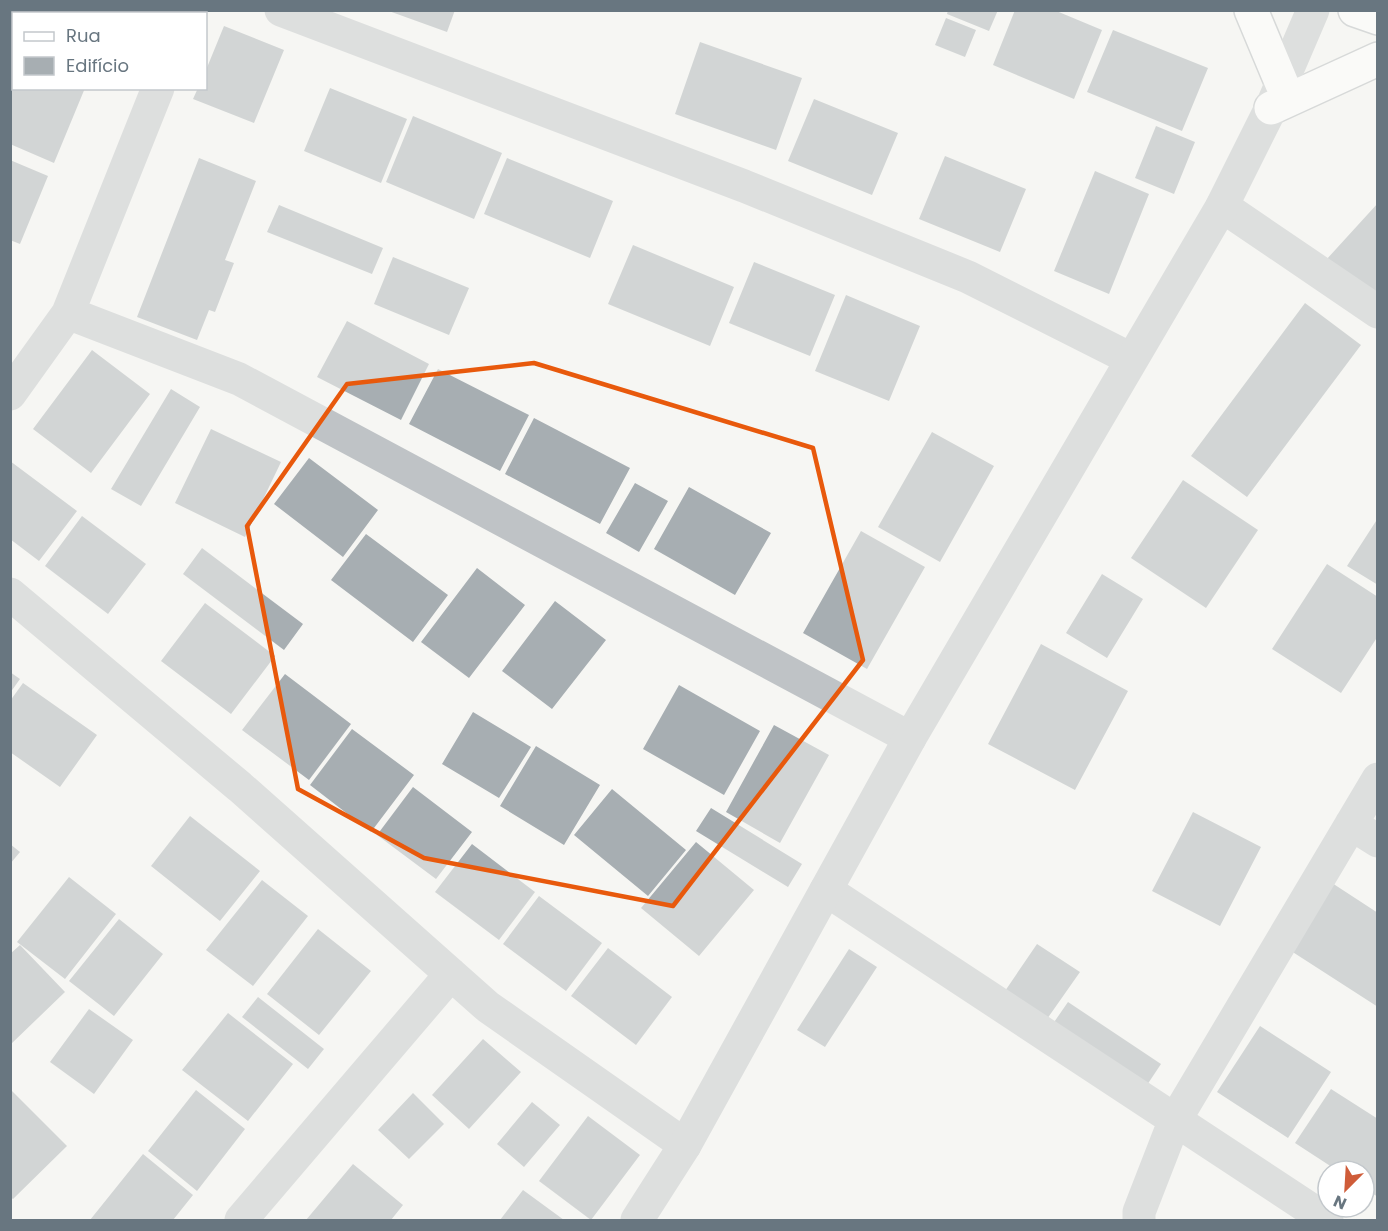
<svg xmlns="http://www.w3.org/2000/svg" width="1388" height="1231" font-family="Poppins,sans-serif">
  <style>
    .building { fill: #a7aeb2 }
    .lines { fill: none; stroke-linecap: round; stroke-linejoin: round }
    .secondary-casing { stroke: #b2b7ba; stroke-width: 36 }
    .minor { stroke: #bfc3c6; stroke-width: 33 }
    .tertiary { stroke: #bfc3c6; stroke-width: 33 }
    .secondary { stroke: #fff; stroke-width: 33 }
    .marked { fill: none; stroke: #e8590c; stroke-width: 4.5; stroke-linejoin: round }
  </style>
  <rect width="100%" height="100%" fill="#f6f6f3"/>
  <!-- building -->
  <path class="building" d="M27,10H118L117,14H26Z
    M386,10H455L447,32Z
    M948,10H998L989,31L947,14Z
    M1015,10H1054L1102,30L1074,99L993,65Z
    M946,18L976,30L965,57L935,45Z
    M224,26L284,50L254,123L193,99L198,88H206V70Z
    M1113,30L1208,68L1182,131L1087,92Z
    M700,42L802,78L776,150L675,114Z
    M14,55V88H85L54,163L10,144V62Z
    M330,88L407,119L381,183L304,151Z
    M814,99L898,133L872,195L788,161Z
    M413,116L502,153L474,219L386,182Z
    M1156,126L1195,142L1174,194L1135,178Z
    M945,156L1026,189L1000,252L919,219Z
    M199,158L256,181L225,260L234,263L215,312L209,310L197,340L137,317Z
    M507,158L613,201L590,258L484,214Z
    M10,160L48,176L20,244L10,240Z
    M1095,171L1149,194L1109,294L1054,271Z
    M1378,203V295L1326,260Z
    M279,205L383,248L372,274L267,232Z
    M633,245L734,287L710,346L608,304Z
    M393,257L469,288L449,335L374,304Z
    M754,262L835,295L810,356L729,323Z
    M846,295L920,326L889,401L815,371Z
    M1305,303L1361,345L1247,497L1191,456Z
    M347,321L429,364L401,420L317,377Z
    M92,350L150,394L91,473L33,429Z
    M438,369L529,415L500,471L409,424Z
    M171,389L200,407L141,506L111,489Z
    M534,418L630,468L600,524L505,474Z
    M211,429L281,462L245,537L175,503Z
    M932,432L994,466L940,562L878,527Z
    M309,458L378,510L343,557L274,504Z
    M10,461L77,511L39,561L10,539Z
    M1183,480L1258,530L1206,608L1131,558Z
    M635,483L668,501L639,552L606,533Z
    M689,487L771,533L735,595L654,549Z
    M82,516L146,564L108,614L45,566Z
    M1378,518V585L1347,566Z
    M861,531L925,567L867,669L803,633Z
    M366,534L448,595L413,642L331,580Z
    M202,548L303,624L284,650L183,574Z
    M1327,564L1378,597V636L1341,693L1272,649Z
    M477,568L525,605L469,678L421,642Z
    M1102,574L1143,599L1107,658L1066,633Z
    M555,601L606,640L552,709L502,671Z
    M205,603L275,656L231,714L161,661Z
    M1041,644L1128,691L1075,790L988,744Z
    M10,672L20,679L10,693Z
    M285,674L351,724L309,780L242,730Z
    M23,683L97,735L60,787L10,752V701Z
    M679,685L760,731L724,795L643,749Z
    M473,712L531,747L499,798L442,764Z
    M774,725L829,755L780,843L726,812Z
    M352,729L414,775L371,832L310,785Z
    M536,746L600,785L564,845L500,806Z
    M413,787L472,832L436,879L377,835Z
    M612,789L686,850L648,896L574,835Z
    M711,808L802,864L788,887L696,831Z
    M1193,812L1261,847L1220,926L1152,891Z
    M190,816L260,871L220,921L151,866Z
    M696,842L754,890L699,956L641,908Z
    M10,844L20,852L10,864Z
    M472,844L535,892L499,940L435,892Z
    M69,877L116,914L65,979L17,942Z
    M262,880L308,916L253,986L206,950Z
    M1332,883L1378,913V1007L1288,949Z
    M539,896L602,943L566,991L503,944Z
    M119,919L163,954L114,1016L69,981Z
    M318,929L371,971L319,1035L267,994Z
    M1037,944L1080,972L1047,1019L1005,991Z
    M20,945L65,992L10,1045V954Z
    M608,948L672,997L636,1045L571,996Z
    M849,949L877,967L825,1047L797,1030Z
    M258,997L324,1049L308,1069L242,1017Z
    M1068,1002L1161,1064L1143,1091L1050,1028Z
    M89,1009L133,1040L94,1094L50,1062Z
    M228,1013L293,1064L248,1121L182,1070Z
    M1260,1026L1331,1072L1288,1138L1217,1092Z
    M483,1039L521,1072L469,1129L432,1095Z
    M10,1089L67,1146L13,1199L10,1197Z
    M1331,1089L1378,1119V1197L1364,1188V1171H1338L1295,1143Z
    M196,1090L245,1129L197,1191L148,1151Z
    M413,1093L444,1124L409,1159L378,1130Z
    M532,1102L560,1125L524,1167L497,1144Z
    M588,1116L640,1155L591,1220L539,1181Z
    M143,1154L193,1195L173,1220H90Z
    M353,1164L403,1205L391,1220H306Z
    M523,1190L564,1220H500Z"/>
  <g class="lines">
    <!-- secondary casing -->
    <g class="secondary-casing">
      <path id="secondary" d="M1251,10L1282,84
        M1355,10L1378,18
        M1271,108L1378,59"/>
    </g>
    <!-- minor -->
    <path class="minor" d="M281,10L744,186L968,277L1131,359
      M188,14L189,10
      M1222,206L1378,312
      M68,313L239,379L910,738
      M10,394L68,313L158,88
      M10,594L240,787L488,1007L685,1145
      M1351,824L1378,841
      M826,890L1327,1220
      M241,1220L451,974
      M1139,1220V1212L1174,1122L1378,779"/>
    <!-- tertiary -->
    <path class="tertiary" d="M637,1220L685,1145L910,738L1222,206L1271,108L1313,10"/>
    <!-- secondary -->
    <use href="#secondary" class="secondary"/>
  </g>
  <!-- marked area -->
  <path d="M0 0H1388V1231H0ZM534,363L813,448L863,660L673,906L424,858L298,789L247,526L347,384Z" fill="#f6f6f3" fill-opacity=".55" fill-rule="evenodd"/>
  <path class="marked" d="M534,363L813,448L863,660L673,906L424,858L298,789L247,526L347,384Z"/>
  <!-- border -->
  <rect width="1388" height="1231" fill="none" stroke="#687680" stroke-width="24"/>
  <!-- legend -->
  <rect x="12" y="12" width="195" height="78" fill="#ffffff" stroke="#c3c8cc" stroke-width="1.5"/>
  <rect x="24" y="32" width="30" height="9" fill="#ffffff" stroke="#c3c8cc" stroke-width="1.5"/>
  <text x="66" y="42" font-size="18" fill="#687680">Rua</text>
  <rect x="24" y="57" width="30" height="18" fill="#a7aeb2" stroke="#c3c8cc" stroke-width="1.5"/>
  <text x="66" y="72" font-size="18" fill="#687680">Edifício</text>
  <!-- north arrow -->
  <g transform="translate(1346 1189) rotate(204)"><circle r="28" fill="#ffffff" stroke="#c3c8cc" stroke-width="1.5"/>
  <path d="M0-4.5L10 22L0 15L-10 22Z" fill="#cf5c39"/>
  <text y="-9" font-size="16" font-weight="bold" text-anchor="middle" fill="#687680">N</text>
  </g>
</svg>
